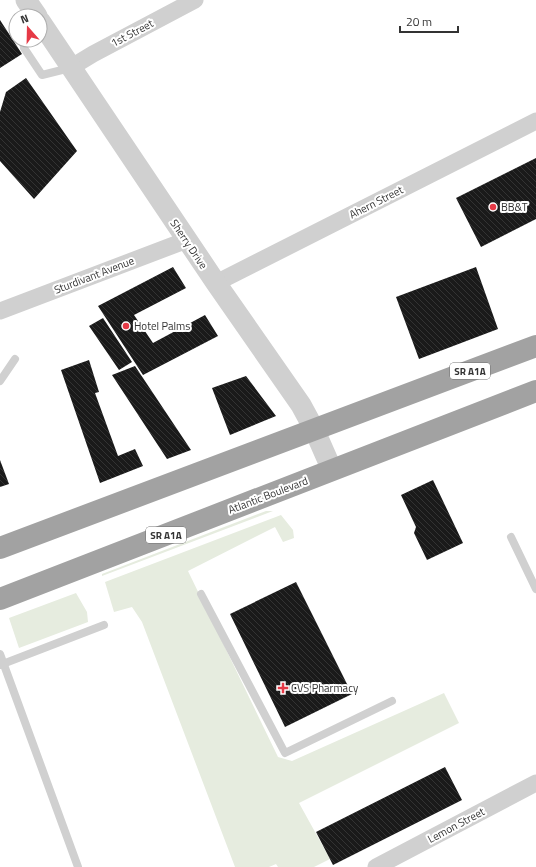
<svg xmlns="http://www.w3.org/2000/svg" width="536" height="867" font-family="'Titillium Web',sans-serif">
  <style>
    .grass { fill: #e6ecdf }
    .building { fill: url(#building-back-hatch) }
    .lines { fill: none; stroke-linecap: round; stroke-linejoin: round }
    .service { stroke: #d0d0d0; stroke-width: 8 }
    .minor { stroke: #d0d0d0; stroke-width: 17 }
    .tertiary { stroke: #d0d0d0; stroke-width: 21 }
    .trunk { stroke: #a2a2a2; stroke-width: 22 }
    .poi-dot { fill: #e63946; stroke: #fff; stroke-width: 1.5 }
    .labels { text-anchor: middle; dominant-baseline: central; stroke-width: 4; stroke-linejoin: round; paint-order: stroke }
    .shield { fill: #fff; stroke: #707070; stroke-width: 1 }
    .shield-label { font-size: 10px; font-weight: bold; fill: #333 }
    .street-label { font-size: 11px; fill: #333; stroke: #fff }
    .poi-label { font-size: 11px; fill: #333; stroke: #fff; text-anchor: start }
  </style>
  <defs>
    <pattern id="building-back-hatch" width="6" height="6" patternUnits="userSpaceOnUse"><rect width="6" height="6" fill="#1a1a1a"/><path d="M-1 5l2 2M0 0l6 6M5-1l2 2" fill="none" stroke="#333"/></pattern>
  </defs>
  <rect width="100%" height="100%" fill="#fff"/>
  <!-- grass -->
  <path class="grass" d="M266,511H273L102,576V574Z
    M281,515L293,530L294,538L283,542L275,527L188,571L278,757L292,761L444,693L459,723L299,803L330,859L314,867H278L276,864L269,867H235L142,622L132,607L114,612L105,582Z
    M76,593L87,612L88,622L19,648L9,618Z"/>
  <!-- building -->
  <path class="building" d="M0,20L22,54L0,68Z
    M26,78L77,151L34,199L0,161V112L6,92Z
    M536,158V219L481,247L456,198Z
    M173,267L186,288L134,315L153,343L205,315L218,336L143,375L98,306Z
    M476,267L498,329L419,359L396,297Z
    M103,318L132,362L119,370L89,326Z
    M89,360L99,392L95,393L118,456L135,449L143,466L100,483L61,370Z
    M135,366L191,450L167,459L112,375Z
    M246,376L276,416L230,435L212,388Z
    M0,460L9,484L0,487Z
    M433,480L463,543L427,560L414,533L416,527L401,495Z
    M296,582L352,694L285,727L230,614Z
    M445,767L462,800L333,865L316,832Z"/>
  <g class="lines">
    <!-- service -->
    <path class="service" d="M23,40L24,48L42,75L70,68
      M0,381L15,359
      M511,537L536,589
      M201,594L285,753L392,701
      M0,654L78,867
      M0,665L104,625"/>
    <!-- minor -->
    <path class="minor" d="M70,68L93,54L195,0
      M216,283L536,121
      M0,311L187,240
      M376,867L536,783"/>
    <!-- tertiary -->
    <path class="tertiary" d="M26,0L37,16
      M40,21L216,283L301,405L314,429L332,470"/>
    <!-- trunk -->
    <path class="trunk" d="M0,548L536,346
      M0,599L536,391"/>
  </g>
  <!-- markers -->
  <g class="poi-dot">
    <circle cx="493" cy="207" r="4"/>
    <circle cx="126" cy="326" r="4"/>
    <path d="M281 682h4v4h4v4h-4v4h-4v-4h-4v-4h4z"/>
  </g>
  <g class="labels">
    <!-- shield labels -->
    <g class="shield">
      <rect x="450" y="363" width="40" height="16" rx="3"/>
      <rect x="146" y="527" width="40" height="16" rx="3"/>
    </g>
    <g class="shield-label">
      <text x="470" y="371">SR A1A</text>
      <text x="166" y="535">SR A1A</text>
    </g>
    <!-- street labels -->
    <g class="street-label">
      <text transform="translate(132 33) rotate(-28)">1st Street</text>
      <text transform="translate(376 202) rotate(-27)">Ahern Street</text>
      <text transform="translate(189 244) rotate(56)">Sherry Drive</text>
      <text transform="translate(94 275) rotate(-21)">Sturdivant Avenue</text>
      <text transform="translate(268 495) rotate(-21)">Atlantic Boulevard</text>
      <text transform="translate(456 825) rotate(-28)">Lemon Street</text>
    </g>
    <!-- poi labels -->
    <g class="poi-label">
      <text x="501" y="207">BB&amp;T</text>
      <text x="134" y="326">Hotel Palms</text>
      <text x="291" y="688">CVS Pharmacy</text>
    </g>
  </g>
  <!-- north arrow -->
  <g transform="translate(28 28) rotate(340)"><circle r="19" fill="#ffffff" stroke="#adadad"/>
  <path d="M0-3L7 15L0 10L-7 15Z" fill="#e63946"/>
  <text y="-6" font-size="11" font-weight="bold" text-anchor="middle" fill="#333333">N</text>
  </g>
  <!-- scale -->
  <path d="M400 26v6h58v-6" fill="none" stroke="#333333" stroke-width="2"/>
  <text x="406" y="26" font-size="12" fill="#333333" stroke="#ffffff" stroke-width="3" paint-order="stroke">20 m</text>
</svg>
